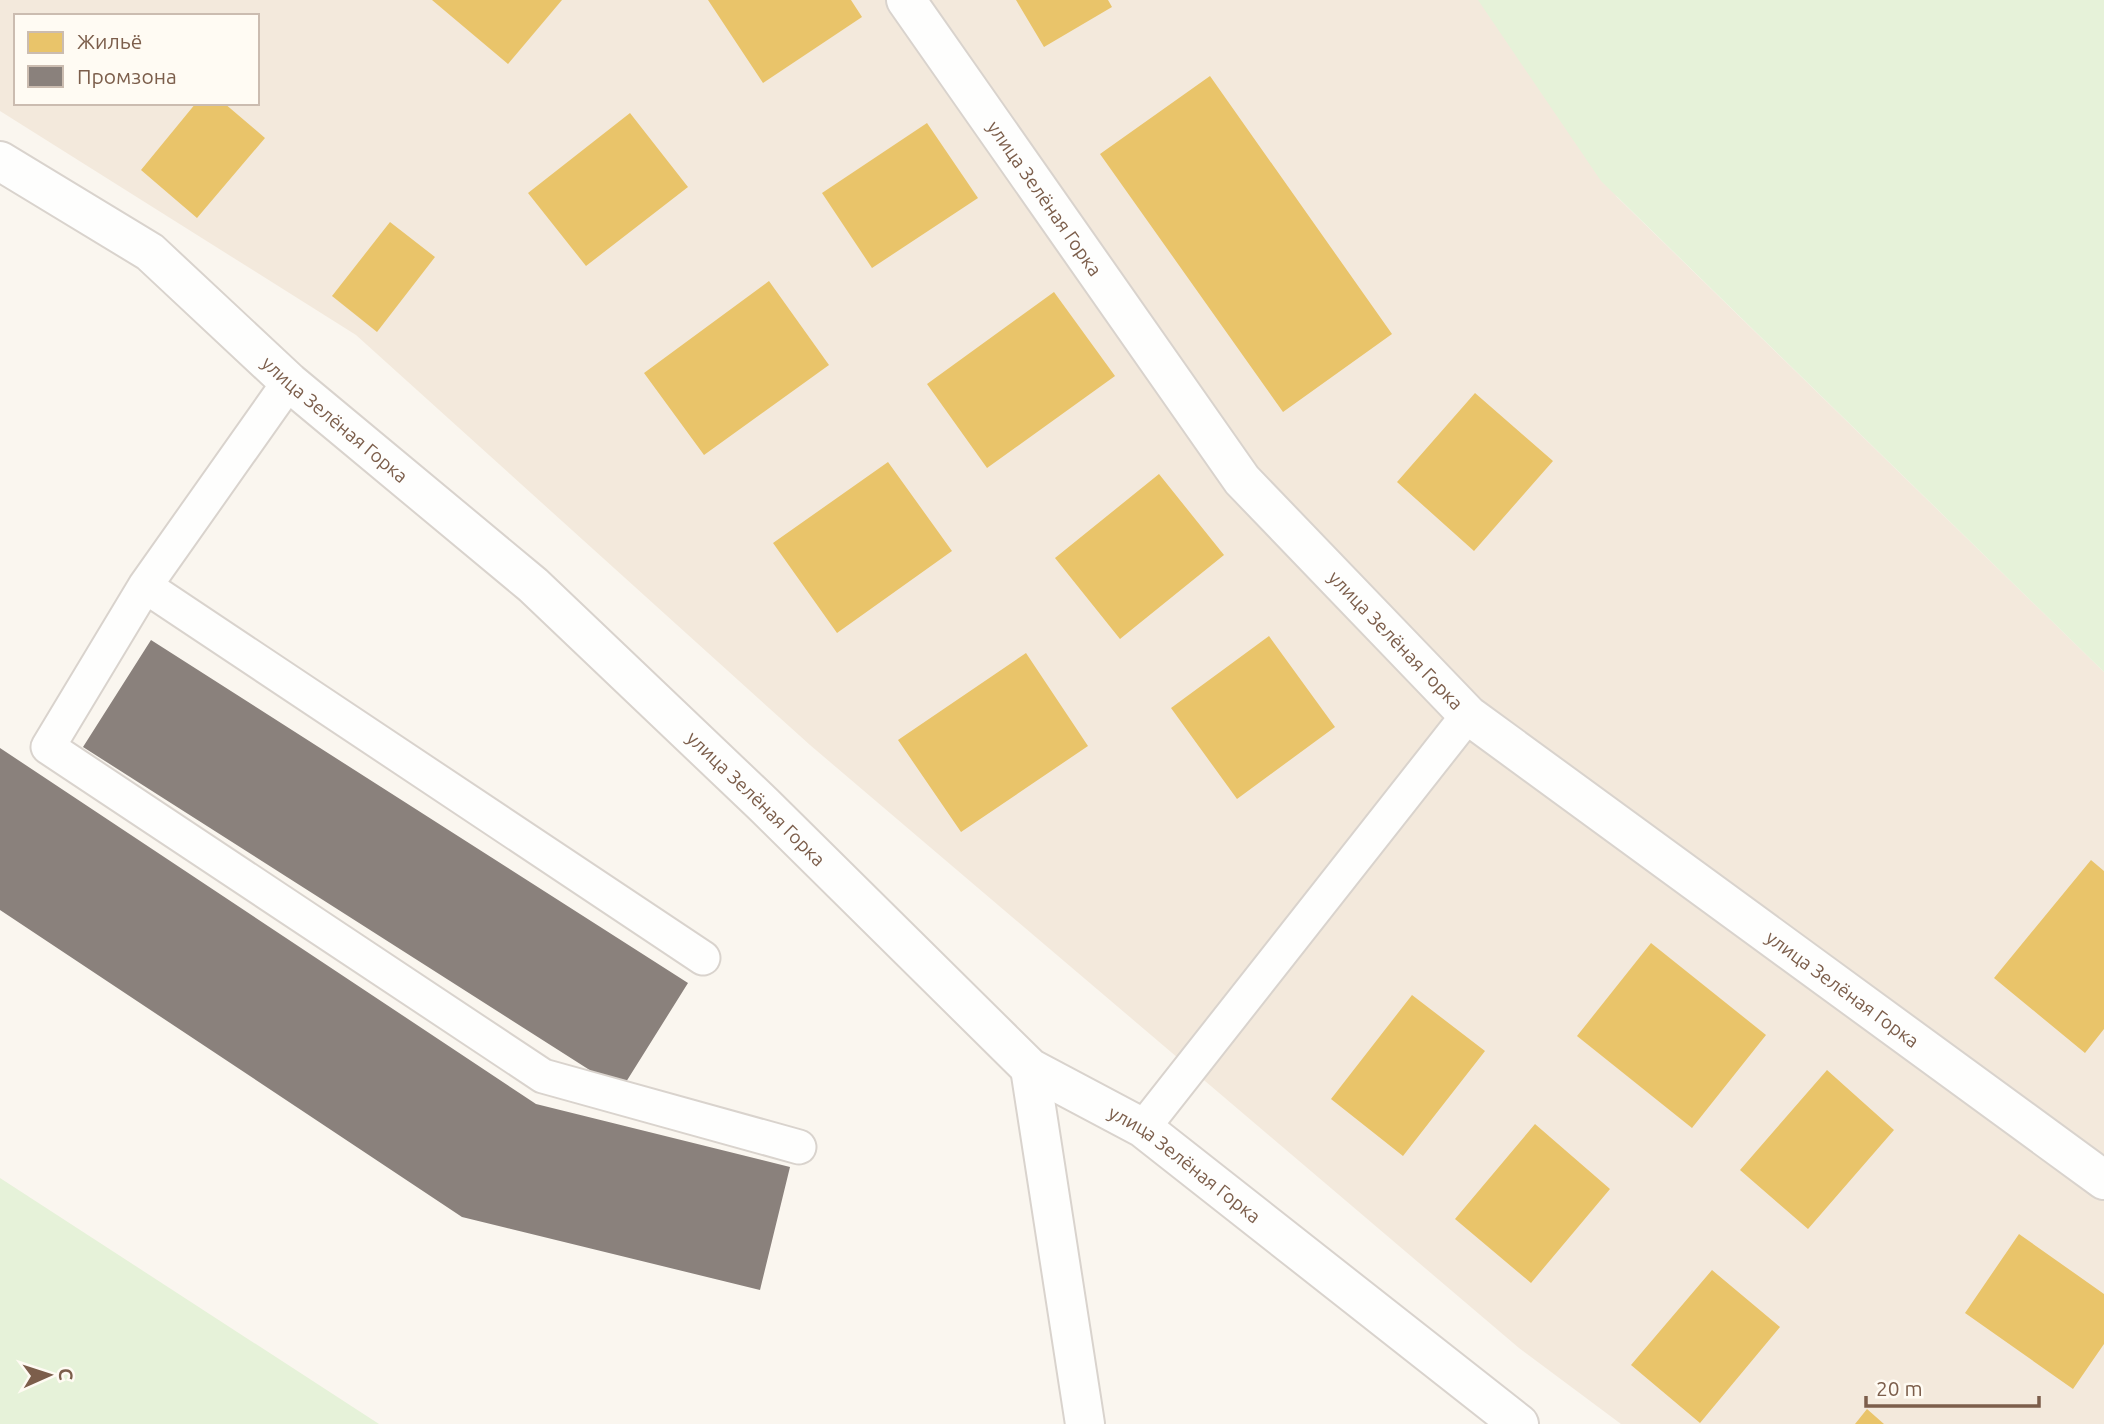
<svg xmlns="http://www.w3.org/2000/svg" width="2104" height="1424" font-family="Ubuntu,sans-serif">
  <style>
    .residential { fill: #f3e9dc; fill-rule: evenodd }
    .green { fill: #e6f2d9 }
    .homes { fill: #e9c46a }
    .industry { fill: #8a817c }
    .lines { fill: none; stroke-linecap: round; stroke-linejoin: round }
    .service-casing { stroke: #d9d3cd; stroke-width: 37 }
    .minor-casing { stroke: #d9d3cd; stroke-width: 42 }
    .service { stroke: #fefefd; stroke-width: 33 }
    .minor { stroke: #fefefd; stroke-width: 38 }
    .labels { text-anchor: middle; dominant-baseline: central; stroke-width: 7; stroke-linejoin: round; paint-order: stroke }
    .street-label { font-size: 19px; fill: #7c5e4b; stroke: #fffbf3 }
  </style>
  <rect width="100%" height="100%" fill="#faf6ef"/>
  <!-- residential -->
  <path class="residential" d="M0,0H1481L1617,197L2104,672V1424H1621L1519,1348L810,745L356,335L0,111ZM16,16H257V103H16Z"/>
  <!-- green -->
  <path class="green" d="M1478,0H2104V672L1601,181Z
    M0,1178L379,1424H0Z"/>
  <!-- homes -->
  <path class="homes" d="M432,0H562L508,64Z
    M708,0H851L862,17L763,83Z
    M1016,0H1108L1112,7L1044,47Z
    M1210,76L1392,334L1283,412L1100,154Z
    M196,103H224L265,138L197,218L141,170Z
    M630,113L688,187L586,266L528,193Z
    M927,123L978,198L872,268L822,193Z
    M390,222L435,257L377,332L332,296Z
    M769,281L829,365L704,455L644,373Z
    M1054,292L1115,376L987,468L927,384Z
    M1475,393L1553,461L1474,551L1397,482Z
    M888,462L952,551L837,633L773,543Z
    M1159,474L1224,555L1120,639L1055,558Z
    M1269,636L1335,727L1237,799L1171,708Z
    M1026,653L1088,746L961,832L898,740Z
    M2091,860L2104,871V1029L2085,1053L1994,978Z
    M1651,943L1766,1035L1692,1128L1577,1036Z
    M1412,995L1485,1051L1403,1156L1331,1099Z
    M1827,1070L1894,1130L1808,1229L1740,1170Z
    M1535,1124L1610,1189L1531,1283L1455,1219Z
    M2019,1234L2104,1294V1344L2073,1389L1965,1313Z
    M1712,1270L1780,1327L1700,1423L1631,1365Z
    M1867,1409L1884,1424H1855Z"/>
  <!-- industry -->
  <path class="industry" d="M151,640L688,983L621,1090L83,747Z
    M0,748L536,1104L790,1167L760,1290L462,1217L0,910Z"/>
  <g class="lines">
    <!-- service casing -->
    <g class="service-casing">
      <path id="service" d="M289,382L145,586L48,747L543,1076L799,1147
        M145,586L703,958
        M1143,1128L1468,715"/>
    </g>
    <!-- minor casing -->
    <g class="minor-casing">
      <g id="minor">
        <path id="s1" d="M906,0L1242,480L1468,715L2104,1180"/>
        <path id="s2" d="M0,161L150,252L289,382L533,585L764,805L1030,1068L1143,1128L1519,1424"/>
        <path d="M1030,1068L1085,1424"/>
      </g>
    </g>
    <!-- service -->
    <use href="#service" class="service"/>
    <!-- minor -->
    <use href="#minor" class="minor"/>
  </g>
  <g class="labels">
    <!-- street labels -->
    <g class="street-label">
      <text stroke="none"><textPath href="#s1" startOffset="242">улица Зелёная Горка</textPath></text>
      <text stroke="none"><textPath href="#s2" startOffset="425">улица Зелёная Горка</textPath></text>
      <text stroke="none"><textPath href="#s1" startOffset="808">улица Зелёная Горка</textPath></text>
      <text stroke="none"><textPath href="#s2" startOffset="992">улица Зелёная Горка</textPath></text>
      <text stroke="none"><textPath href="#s1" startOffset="1376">улица Зелёная Горка</textPath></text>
      <text stroke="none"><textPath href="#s2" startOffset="1559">улица Зелёная Горка</textPath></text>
    </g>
  </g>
  <!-- legend -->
  <rect x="14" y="14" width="245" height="91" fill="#fffbf3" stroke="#cbbcb0" stroke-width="2"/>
  <rect x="28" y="32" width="35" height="21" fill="#e9c46a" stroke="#cbbcb0" stroke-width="2"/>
  <text x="77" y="49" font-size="21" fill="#7c5e4b">Жильё</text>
  <rect x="28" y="66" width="35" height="21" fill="#8a817c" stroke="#cbbcb0" stroke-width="2"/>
  <text x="77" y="84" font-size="21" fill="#7c5e4b">Промзона</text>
  <!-- north arrow -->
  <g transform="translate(49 1375) rotate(87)" stroke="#fffbf3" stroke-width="5" paint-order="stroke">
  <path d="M0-5L12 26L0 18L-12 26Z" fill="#7c5e4b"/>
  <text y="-10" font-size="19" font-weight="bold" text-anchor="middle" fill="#7c5e4b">С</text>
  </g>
  <!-- scale -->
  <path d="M1866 1396v10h173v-10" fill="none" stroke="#7c5e4b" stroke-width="3.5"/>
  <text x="1876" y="1396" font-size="21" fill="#7c5e4b" stroke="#fffbf3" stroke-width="5" paint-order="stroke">20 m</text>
</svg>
